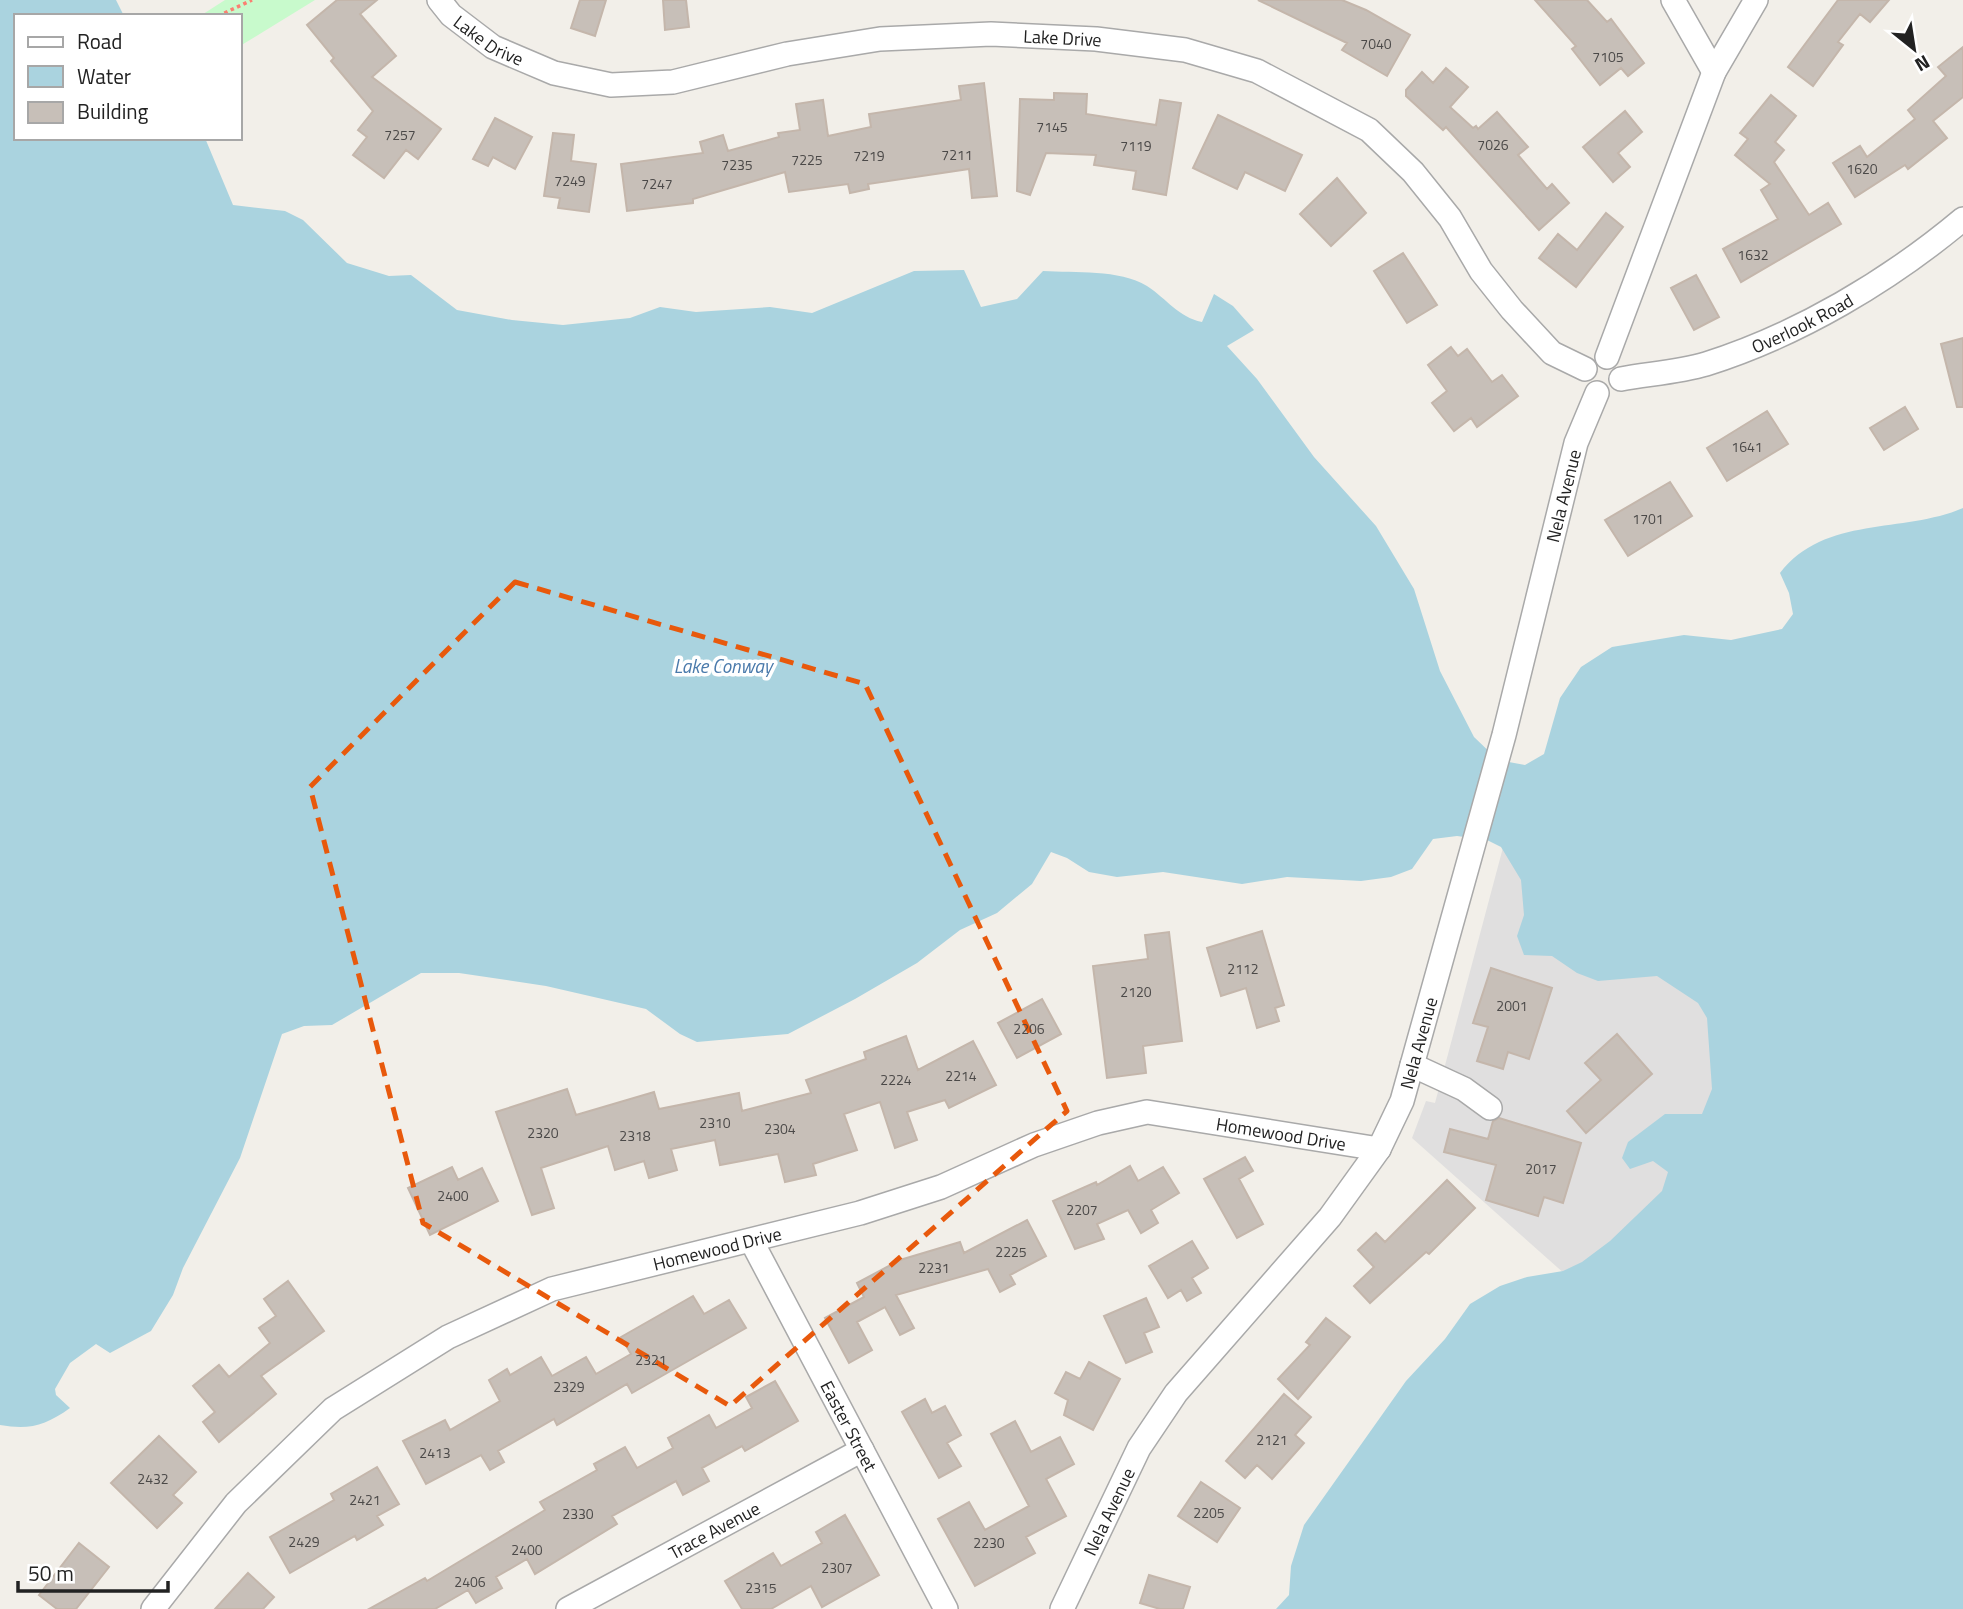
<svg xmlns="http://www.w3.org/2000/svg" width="1963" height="1609" font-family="'Titillium Web',sans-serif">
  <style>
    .residential { fill: #e0dfdf }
    .park { fill: #c8facc }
    .water { fill: #aad3df }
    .building { fill: #c7bfb8; stroke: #c4b6ab; stroke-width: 2 }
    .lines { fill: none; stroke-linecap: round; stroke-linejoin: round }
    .minor-casing { stroke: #a9a9a9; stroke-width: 26 }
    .path { stroke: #fa8072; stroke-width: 3.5; stroke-dasharray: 3.5 3.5; stroke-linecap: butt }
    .minor { stroke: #fff; stroke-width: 23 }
    .marked { fill: none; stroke: #e8590c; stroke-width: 5; stroke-dasharray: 14 9; stroke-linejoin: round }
    .labels { text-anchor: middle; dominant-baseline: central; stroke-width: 7; stroke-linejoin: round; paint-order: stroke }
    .number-label { font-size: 14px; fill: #4b4948 }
    .street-label { font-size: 18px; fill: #222; stroke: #fff }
    .water-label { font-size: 19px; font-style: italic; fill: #4a7aab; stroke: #fff }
  </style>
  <rect width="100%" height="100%" fill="#f2efe9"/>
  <!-- residential -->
  <path class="residential" d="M1513,810L1771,1002L1648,1348L1412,1138L1426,1101L1435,1103Z"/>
  <!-- park -->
  <path class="park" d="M225,0H315L240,46V16H200Z"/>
  <!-- water -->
  <path class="water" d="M0,0H116L124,16H16V138H205L233,205L285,211L303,220L347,263L389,276L411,275L457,310L512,320L563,325L630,318L660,307L696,312L770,307L812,313L914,271L964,270L981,307L1017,299L1043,271C1075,273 1119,269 1147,286C1167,299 1178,317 1202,322L1214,294L1233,306L1254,330L1227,346L1257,379L1314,457L1376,526L1414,589L1440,671L1474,737L1498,760L1525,765L1544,754L1560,698L1581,667L1612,647L1684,635L1731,640L1782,629L1793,614L1789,593L1780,573C1825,515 1903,534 1963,508V1609H1276L1289,1595L1291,1566L1304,1525L1406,1381L1445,1339L1470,1304L1500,1286L1527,1277L1563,1271L1582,1262L1610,1241L1662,1191L1668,1172L1653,1161L1630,1169L1622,1158L1628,1142L1665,1114H1702L1712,1089L1707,1018L1698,1003L1657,976L1598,981L1577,973L1552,956L1524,955L1517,936L1524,915L1521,880L1501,847L1487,840L1457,836L1433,839L1412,869L1391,877L1361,881L1287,877L1242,884L1163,872L1117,877L1089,872L1067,858L1051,852L1032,884L997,913L960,930L917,963L855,999L788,1034L697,1042L680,1034L646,1009L546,986L459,973H421L332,1025L304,1026L282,1034L240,1158L183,1268L173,1295L151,1331L110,1353L96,1344L70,1363L55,1389L56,1395L70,1408C45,1426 29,1430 0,1425Z"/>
  <!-- building -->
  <path class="building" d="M337,0H377L360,14L396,56L372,77L441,129L418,159L406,150L384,178L353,155L367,137L358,130L373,111L331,61L334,58L307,25Z
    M580,0H606L595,36L571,28Z
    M663,0H686L689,27L665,30Z
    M1258,0H1342L1366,10L1410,35L1387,76L1342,50L1347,43Z
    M1535,0H1587L1607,22L1611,19L1644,63L1628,76L1621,68L1600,85L1572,49L1576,46Z
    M1838,0H1889L1870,22L1860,14L1838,42L1843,45L1813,86L1788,67Z
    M1963,47V97L1933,121L1947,138L1908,169L1905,165L1855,197L1833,163L1860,146L1867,157L1915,119L1908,110L1946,76L1938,67Z
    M1446,68L1468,87L1450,107L1473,128L1476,126L1478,129L1497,112L1528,147L1518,155L1547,189L1552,184L1569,203L1539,230L1446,127L1443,130L1406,96V90L1422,72L1433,83Z
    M984,83L997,196L972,198L969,169L868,184L869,189L850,193L848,184L789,192L785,172L693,199V203L627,211L621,164L703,153L700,142L723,135L728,151L779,137L778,133L800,130L796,104L823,100L828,136L871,127L869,114L961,100L959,86Z
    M1054,93L1087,94L1086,114L1156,125L1160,100L1181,103L1166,195L1133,189L1136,171L1094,165L1096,155L1046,153L1030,195L1017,191L1020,99L1054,100Z
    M1771,95L1796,116L1775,142L1784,150L1774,162L1809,215L1828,203L1841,224L1741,282L1723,249L1778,219L1761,190L1770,184L1735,155L1748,139L1740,133Z
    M1625,111L1642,132L1618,153L1630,167L1613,182L1583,147Z
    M1218,115L1302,155L1285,191L1245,172L1237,189L1193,168Z
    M495,118L532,137L515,169L493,157L488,166L473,159Z
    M553,133L574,135L571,161L596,164L589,212L558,208L560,198L544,196Z
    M1337,178L1366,213L1331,246L1300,214Z
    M1606,213L1623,227L1576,287L1539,258L1558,234L1577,250Z
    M1403,253L1437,305L1407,323L1374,271Z
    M1696,275L1719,317L1694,330L1671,288Z
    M1963,338V407H1957L1941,344Z
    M1451,347L1458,356L1467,349L1492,382L1502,375L1518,396L1477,427L1471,418L1454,431L1432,403L1447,391L1428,365Z
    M1905,407L1918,429L1884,450L1870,428Z
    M1767,411L1788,444L1727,481L1707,448Z
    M1670,482L1692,516L1628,556L1605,520Z
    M1262,931L1284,1005L1275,1008L1279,1021L1257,1028L1246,988L1221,996L1207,948Z
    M1169,932L1182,1041L1143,1046L1146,1073L1107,1078L1093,966L1148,959L1145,935Z
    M1491,968L1552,988L1529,1059L1508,1052L1503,1069L1477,1061L1488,1027L1473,1023Z
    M1042,999L1061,1034L1017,1058L998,1023Z
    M1617,1034L1652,1074L1586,1133L1567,1111L1601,1080L1585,1063Z
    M906,1036L918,1070L973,1041L996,1085L949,1108L945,1100L907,1112L917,1140L895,1148L880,1102L844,1114L857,1150L813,1164L816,1175L785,1182L778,1154L720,1165L715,1140L671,1149L677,1170L649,1178L644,1161L615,1170L608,1146L541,1168L554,1208L532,1215L496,1112L567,1089L576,1115L654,1092L659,1109L739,1093L742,1111L811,1093L806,1080L866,1059L864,1052Z
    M1499,1118L1581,1143L1563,1203L1544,1197L1538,1216L1486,1200L1496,1165L1444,1152L1450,1129L1488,1139L1493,1121Z
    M1245,1157L1253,1171L1239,1179L1263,1224L1237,1238L1204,1179Z
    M1130,1166L1138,1181L1163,1167L1179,1193L1151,1210L1158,1223L1141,1233L1128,1210L1097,1224L1104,1239L1075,1249L1053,1201L1096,1182L1097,1185Z
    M452,1167L458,1180L482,1168L498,1201L430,1235L408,1188Z
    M1447,1180L1475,1208L1429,1254L1426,1252L1370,1303L1354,1286L1374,1267L1358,1250L1376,1233L1385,1242Z
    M1027,1220L1046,1256L1010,1275L1015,1284L1000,1292L988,1269L896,1295L914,1328L900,1335L885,1307L857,1322L872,1350L849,1363L825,1318L864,1297L857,1283L900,1260L960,1242L964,1253Z
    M1192,1241L1208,1268L1192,1278L1201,1293L1187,1301L1181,1290L1168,1298L1149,1266Z
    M288,1281L324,1331L261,1376L276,1394L219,1442L203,1422L215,1412L193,1386L219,1365L229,1377L270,1343L259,1328L276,1316L264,1299Z
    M693,1296L704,1314L729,1300L746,1328L632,1393L627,1384L557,1425L554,1419L498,1451L504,1462L490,1470L481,1455L426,1484L403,1441L445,1420L450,1430L500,1401L489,1380L507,1369L510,1375L541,1357L552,1376L586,1357L596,1374L631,1354L621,1337Z
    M1146,1298L1159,1327L1144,1333L1152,1352L1126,1363L1104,1316Z
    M1326,1318L1350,1337L1298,1399L1278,1379L1310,1345L1306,1342Z
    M1089,1362L1120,1379L1093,1430L1064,1415L1068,1400L1055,1393L1066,1372L1080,1379Z
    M775,1381L798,1421L745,1451L742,1446L702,1468L709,1481L683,1495L676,1481L612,1516L617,1524L535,1574L527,1559L496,1577L502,1588L476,1603L468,1590L435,1609H369L425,1578L427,1581L545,1510L540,1502L597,1470L594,1464L625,1447L637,1468L673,1448L668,1438L709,1415L716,1428L752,1408L746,1397Z
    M1284,1394L1311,1417L1295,1435L1304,1443L1272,1479L1257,1465L1245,1478L1226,1461Z
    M925,1399L932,1413L945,1406L961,1435L947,1443L961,1466L939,1478L902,1412Z
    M1015,1421L1031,1452L1060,1437L1074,1464L1046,1479L1066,1516L1026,1537L1035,1553L975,1586L938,1519L969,1502L985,1530L1029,1506L991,1434Z
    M159,1436L196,1472L173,1495L182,1503L157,1528L111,1483Z
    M377,1467L399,1504L377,1516L383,1525L357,1540L355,1536L290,1573L270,1537L334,1500L331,1494Z
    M1201,1482L1240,1508L1217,1542L1178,1516Z
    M845,1515L879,1575L822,1607L811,1586L771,1609H742L725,1581L773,1553L781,1566L822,1543L816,1532Z
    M79,1543L109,1567L76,1609H57L39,1595Z
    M248,1573L274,1597L263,1609H215Z
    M1149,1575L1190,1587L1183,1609H1160L1140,1603Z"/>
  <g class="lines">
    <!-- minor casing -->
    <g class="minor-casing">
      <g id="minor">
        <path id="s1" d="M439,0L451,15L493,47L554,73L611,85L673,82L787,54L880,39L991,34L1096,39L1185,50L1257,71L1369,130L1413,172L1450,218L1481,271L1512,310L1552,353L1585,369"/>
        <path d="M1673,0L1714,72"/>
        <path d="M1607,357L1714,72L1756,0"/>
        <path id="s2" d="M1621,379C1648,374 1679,372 1706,364C1798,335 1889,281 1963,219"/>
        <path d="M1412,1065L1464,1089L1490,1108"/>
        <path id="s3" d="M752,1242L946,1609"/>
        <path id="s4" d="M153,1609L236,1503L333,1409L448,1337L552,1289L860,1213L941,1187L1034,1145L1098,1123L1147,1112L1379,1149"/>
        <path id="s5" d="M568,1609L862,1450"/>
        <path id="s6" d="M1062,1609L1139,1448L1176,1393L1330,1217L1379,1149L1402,1101L1504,735L1576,443L1597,393"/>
      </g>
    </g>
    <!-- path -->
    <path class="path" d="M218,16L252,0"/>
    <!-- minor -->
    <use href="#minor" class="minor"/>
  </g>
  <!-- marked area -->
  <path class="marked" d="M515,582L865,684L1067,1111L730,1406L423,1223L310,787Z"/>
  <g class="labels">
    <!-- number labels -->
    <g class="number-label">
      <text x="1376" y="43">7040</text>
      <text x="1608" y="56">7105</text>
      <text x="1052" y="126">7145</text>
      <text x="400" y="134">7257</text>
      <text x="1493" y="144">7026</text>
      <text x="1136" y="145">7119</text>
      <text x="957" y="154">7211</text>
      <text x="869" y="155">7219</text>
      <text x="807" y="159">7225</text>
      <text x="737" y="164">7235</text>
      <text x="1862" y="168">1620</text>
      <text x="570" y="180">7249</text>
      <text x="657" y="183">7247</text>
      <text x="1753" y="254">1632</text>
      <text x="1747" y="446">1641</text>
      <text x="1648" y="518">1701</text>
      <text x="1243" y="968">2112</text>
      <text x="1136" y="991">2120</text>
      <text x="1512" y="1005">2001</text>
      <text x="1029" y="1028">2206</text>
      <text x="961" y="1075">2214</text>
      <text x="896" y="1079">2224</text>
      <text x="715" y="1122">2310</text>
      <text x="780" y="1128">2304</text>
      <text x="543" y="1132">2320</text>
      <text x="635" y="1135">2318</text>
      <text x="1541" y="1168">2017</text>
      <text x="453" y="1195">2400</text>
      <text x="1082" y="1209">2207</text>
      <text x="1011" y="1251">2225</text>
      <text x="934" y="1267">2231</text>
      <text x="651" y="1359">2321</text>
      <text x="569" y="1386">2329</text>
      <text x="1272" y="1439">2121</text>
      <text x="435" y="1452">2413</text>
      <text x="153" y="1478">2432</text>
      <text x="365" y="1499">2421</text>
      <text x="1209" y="1512">2205</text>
      <text x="578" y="1513">2330</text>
      <text x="304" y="1541">2429</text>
      <text x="989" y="1542">2230</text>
      <text x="527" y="1549">2400</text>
      <text x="837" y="1567">2307</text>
      <text x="470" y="1581">2406</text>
      <text x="761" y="1587">2315</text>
    </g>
    <!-- street labels -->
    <g class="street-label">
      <text stroke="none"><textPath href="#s1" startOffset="65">Lake Drive</textPath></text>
      <text stroke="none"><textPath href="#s1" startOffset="653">Lake Drive</textPath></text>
      <text stroke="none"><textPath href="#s2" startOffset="191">Overlook Road</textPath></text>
      <text stroke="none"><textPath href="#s6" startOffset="1242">Nela Avenue</textPath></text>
      <text stroke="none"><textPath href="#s6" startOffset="676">Nela Avenue</textPath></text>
      <text stroke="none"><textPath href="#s4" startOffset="1278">Homewood Drive</textPath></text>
      <text stroke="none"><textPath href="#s4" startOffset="690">Homewood Drive</textPath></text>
      <text stroke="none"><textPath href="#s3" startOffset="208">Easter Street</textPath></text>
      <text stroke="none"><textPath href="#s6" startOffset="108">Nela Avenue</textPath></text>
      <text stroke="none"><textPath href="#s5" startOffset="166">Trace Avenue</textPath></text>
    </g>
    <!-- water labels -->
    <g class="water-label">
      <text x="723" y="665">Lake Conway</text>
    </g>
  </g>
  <!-- legend -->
  <rect x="14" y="14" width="228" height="126" fill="#ffffff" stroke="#a7a7a7" stroke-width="2"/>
  <rect x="28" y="37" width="35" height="10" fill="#ffffff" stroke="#a7a7a7" stroke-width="2"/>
  <text x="77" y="49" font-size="21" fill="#222222">Road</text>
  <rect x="28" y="66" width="35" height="21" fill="#aad3df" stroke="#a7a7a7" stroke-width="2"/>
  <text x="77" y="84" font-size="21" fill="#222222">Water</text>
  <rect x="28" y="102" width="35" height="21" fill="#c7bfb8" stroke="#a7a7a7" stroke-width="2"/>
  <text x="77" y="119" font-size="21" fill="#222222">Building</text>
  <!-- north arrow -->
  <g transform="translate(1914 49) rotate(150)" stroke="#ffffff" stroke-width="5" paint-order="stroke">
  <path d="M0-5L12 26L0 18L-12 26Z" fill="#222222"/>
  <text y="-10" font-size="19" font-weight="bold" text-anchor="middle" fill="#222222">N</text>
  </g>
  <!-- scale -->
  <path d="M18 1581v10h150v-10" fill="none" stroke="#222222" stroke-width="3.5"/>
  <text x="28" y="1581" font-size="21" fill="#222222" stroke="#ffffff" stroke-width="5" paint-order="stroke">50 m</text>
</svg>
